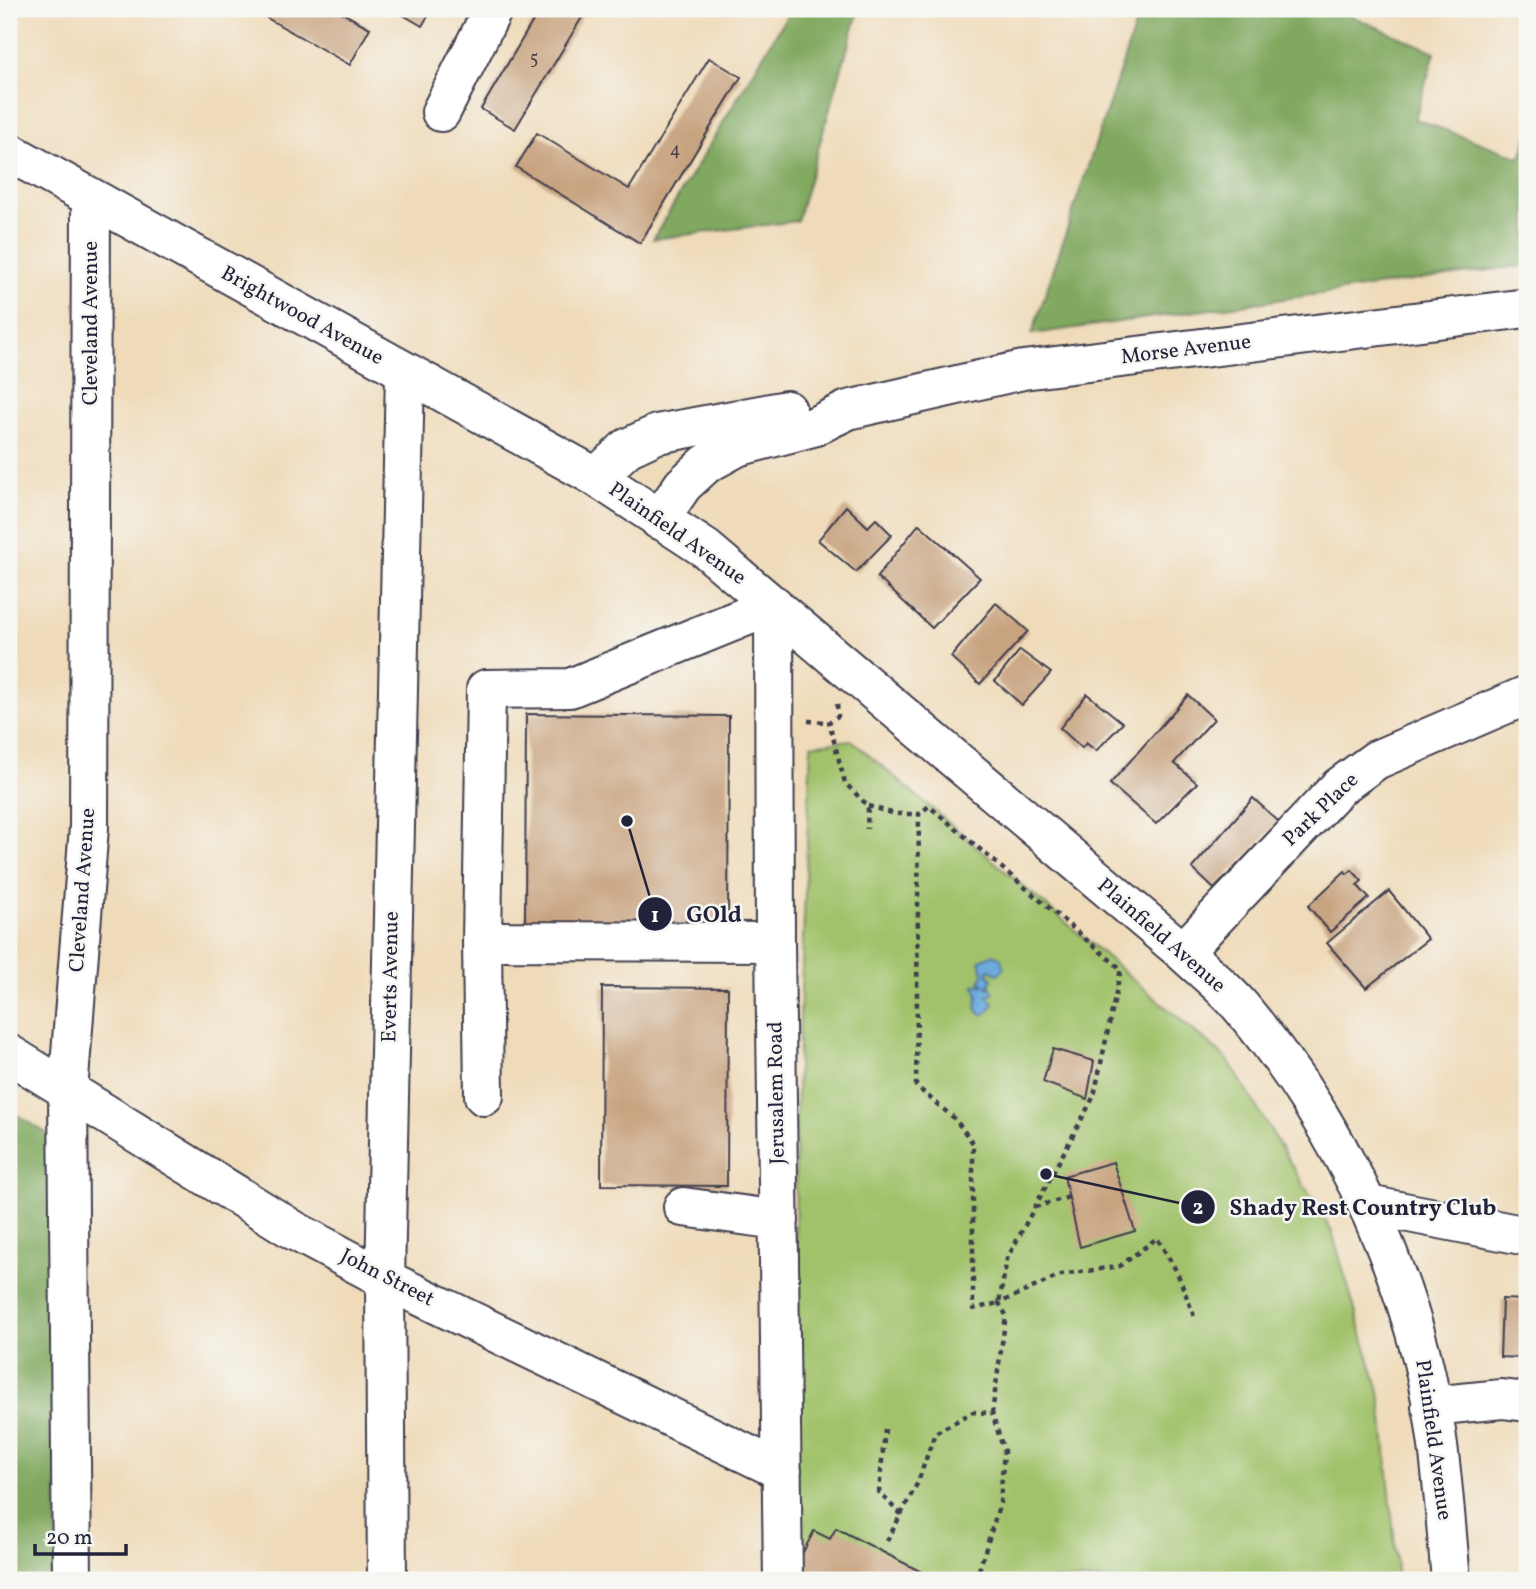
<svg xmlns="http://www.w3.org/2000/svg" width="1536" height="1589" font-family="Vollkorn,serif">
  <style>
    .green { fill: #a1c26b; stroke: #627253; stroke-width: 2 }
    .forest { fill: #80a85f; stroke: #51654d; stroke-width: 2 }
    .water { fill: #6dabdf; stroke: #48668d; stroke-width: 2 }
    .building { fill: #c8a37f }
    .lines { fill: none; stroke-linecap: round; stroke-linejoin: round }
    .minor-casing { stroke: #413e4e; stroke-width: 42 }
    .path { stroke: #413e4e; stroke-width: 4.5; stroke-dasharray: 5 5; stroke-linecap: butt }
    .minor { stroke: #fff; stroke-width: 38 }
    .labels { text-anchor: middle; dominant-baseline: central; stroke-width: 5; stroke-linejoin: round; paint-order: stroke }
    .number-label { font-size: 18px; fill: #4c424c }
    .street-label { font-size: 21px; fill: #22223b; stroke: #f6f6f2 }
    .leader { fill: none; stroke: #22223b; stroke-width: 2.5 }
    .callout-dot { fill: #22223b; stroke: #f6f6f2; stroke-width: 2.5 }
    .mark-label { font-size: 21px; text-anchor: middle; font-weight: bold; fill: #fff }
    .callout-label { font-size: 23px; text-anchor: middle; font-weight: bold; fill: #22223b; stroke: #f6f6f2; stroke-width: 5; stroke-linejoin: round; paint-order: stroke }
  </style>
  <rect width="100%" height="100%" fill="#f6f6f2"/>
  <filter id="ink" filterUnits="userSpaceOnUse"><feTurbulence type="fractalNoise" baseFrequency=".0143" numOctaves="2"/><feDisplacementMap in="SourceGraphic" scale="14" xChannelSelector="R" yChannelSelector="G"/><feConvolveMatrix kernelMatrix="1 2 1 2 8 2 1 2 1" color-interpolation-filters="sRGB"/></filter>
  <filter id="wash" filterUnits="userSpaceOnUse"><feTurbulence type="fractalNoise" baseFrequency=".00686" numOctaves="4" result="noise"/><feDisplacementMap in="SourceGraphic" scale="28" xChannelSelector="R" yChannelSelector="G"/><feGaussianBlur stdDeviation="1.57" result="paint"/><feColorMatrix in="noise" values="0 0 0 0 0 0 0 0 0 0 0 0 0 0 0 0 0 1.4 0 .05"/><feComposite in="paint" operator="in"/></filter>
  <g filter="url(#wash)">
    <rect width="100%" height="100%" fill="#efdbba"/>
    <!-- green -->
    <path class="green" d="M851,740L1228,1060L1332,1232L1381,1398L1398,1580H794L796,1115L811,745Z"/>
    <!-- forest -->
    <path class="forest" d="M791,9H859L797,221L653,239Z
      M987,9H1335L1435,52L1415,119L1521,158L1527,138V265L1032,334L1139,14Z
      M9,1110L61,1142L56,1580H9Z"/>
    <!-- water -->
    <path class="water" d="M994,954L1001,958L1004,969L997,974L989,969L987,973L992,979L987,988L990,986L994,993L988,996L994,1004L986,1014H980L976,1008L978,994L974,985H984L980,982L983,974L980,960Z"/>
    <g id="blocks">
      <!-- building -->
      <path class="building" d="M251,9H335L370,28L350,65Z
        M393,9H432L422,26Z
        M540,9H587L515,129L481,109Z
        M709,58L741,77L640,243L516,167L537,133L629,189Z
        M846,506L868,527L876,519L892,535L856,572L818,540Z
        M919,524L980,578L932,628L877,577Z
        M996,603L1028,631L980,684L951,657Z
        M1020,650L1051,673L1022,705L995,681Z
        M1087,694L1123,723L1096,751L1086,743L1082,748L1060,728Z
        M1188,695L1214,719L1174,763L1197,783L1156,824L1110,784Z
        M526,714L729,716L728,927L525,925Z
        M1253,798L1279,822L1214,889L1192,868Z
        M1352,870L1362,881L1357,885L1369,898L1330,932L1308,906L1345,871L1347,874Z
        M1389,891L1428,939L1366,988L1327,943Z
        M602,987L728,988L727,1186L601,1185Z
        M1053,1049L1094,1061L1087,1099L1043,1082Z
        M1113,1162L1135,1231L1080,1247L1064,1176Z
        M1502,1299L1527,1300V1358L1500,1357Z
        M836,1528L937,1580H798L790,1577L814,1531L830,1539Z"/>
    </g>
  </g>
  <g filter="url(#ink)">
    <use href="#blocks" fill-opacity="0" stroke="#413e4e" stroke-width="2"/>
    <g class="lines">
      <!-- minor casing -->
      <g class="minor-casing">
        <path id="minor" d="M441,112L493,9
          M9,152L596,477L706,549L1183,952C1202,970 1224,987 1241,1007C1326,1109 1387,1225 1421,1354C1440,1427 1444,1505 1451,1580
          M596,477L627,448L657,434L787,410
          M659,520L683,485L706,464L737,447L813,427L848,410L1023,370L1527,308
          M482,941L484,1096
          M775,942L482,941L486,689L570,688L774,605L775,942L783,1580
          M1183,952L1339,787L1376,760L1527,695
          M9,1054L295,1231L385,1279L782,1471
          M1368,1205L1527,1236
          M683,1207L779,1220
          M1431,1406L1502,1399L1527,1402
          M72,1580L68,1091L89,827L91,199
          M387,1580L385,1279L405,373"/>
      </g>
      <!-- path -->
      <path class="path" d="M837,704L838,716L829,722L845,783L868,806L867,829
        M808,721L829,722
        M868,806L895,814H919L916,1086L955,1119L973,1143V1309L999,1303L1007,1259L1094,1096L1121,969L929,806L919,814
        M1035,1207L1069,1197
        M885,1429L879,1492L901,1515
        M887,1541L918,1482L935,1433L973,1412L992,1413L1006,1315L999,1303L1061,1275L1120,1266L1157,1238L1177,1272L1194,1316
        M976,1580L1000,1503L1004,1451L992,1413"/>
      <!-- minor -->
      <use href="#minor" class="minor"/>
    </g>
  </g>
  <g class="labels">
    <!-- number labels -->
    <g class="number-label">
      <text x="534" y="59">5</text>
      <text x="675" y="150">4</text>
    </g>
    <!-- street labels -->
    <g class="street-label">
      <text transform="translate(302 316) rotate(29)">Brightwood Avenue</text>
      <text transform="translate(91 323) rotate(-90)">Cleveland Avenue</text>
      <text transform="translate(1186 350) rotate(-7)">Morse Avenue</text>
      <text transform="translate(677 534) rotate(35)">Plainfield Avenue</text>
      <text transform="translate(1321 810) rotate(-44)">Park Place</text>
      <text transform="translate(83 890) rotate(-86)">Cleveland Avenue</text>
      <text transform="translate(1161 936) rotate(41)">Plainfield Avenue</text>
      <text transform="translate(391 977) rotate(-89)">Everts Avenue</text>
      <text transform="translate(777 1093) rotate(-91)">Jerusalem Road</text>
      <text transform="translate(387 1278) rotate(27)">John Street</text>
      <text transform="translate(1433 1440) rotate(82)">Plainfield Avenue</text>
    </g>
  </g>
  <!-- callouts -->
  <path class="leader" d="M627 821L655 914M1046 1174L1198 1207"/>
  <g class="callout-dot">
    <circle cx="627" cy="821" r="7"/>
    <circle cx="1046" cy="1174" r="7"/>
    <circle cx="655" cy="914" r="18"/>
    <circle cx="1198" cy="1207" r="18"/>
  </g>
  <g class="mark-label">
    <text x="655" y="922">1</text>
    <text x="1198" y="1214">2</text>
  </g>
  <g class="callout-label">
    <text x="714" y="922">GOld</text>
    <text x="1363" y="1215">Shady Rest Country Club</text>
  </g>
  <!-- margin -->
  <rect width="1536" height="1589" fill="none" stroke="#f6f6f2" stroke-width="35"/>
  <!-- scale -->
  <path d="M35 1544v10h91v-10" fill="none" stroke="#22223b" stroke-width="3.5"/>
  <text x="46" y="1544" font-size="21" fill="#22223b" stroke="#f6f6f2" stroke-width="5" paint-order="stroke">20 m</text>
</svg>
